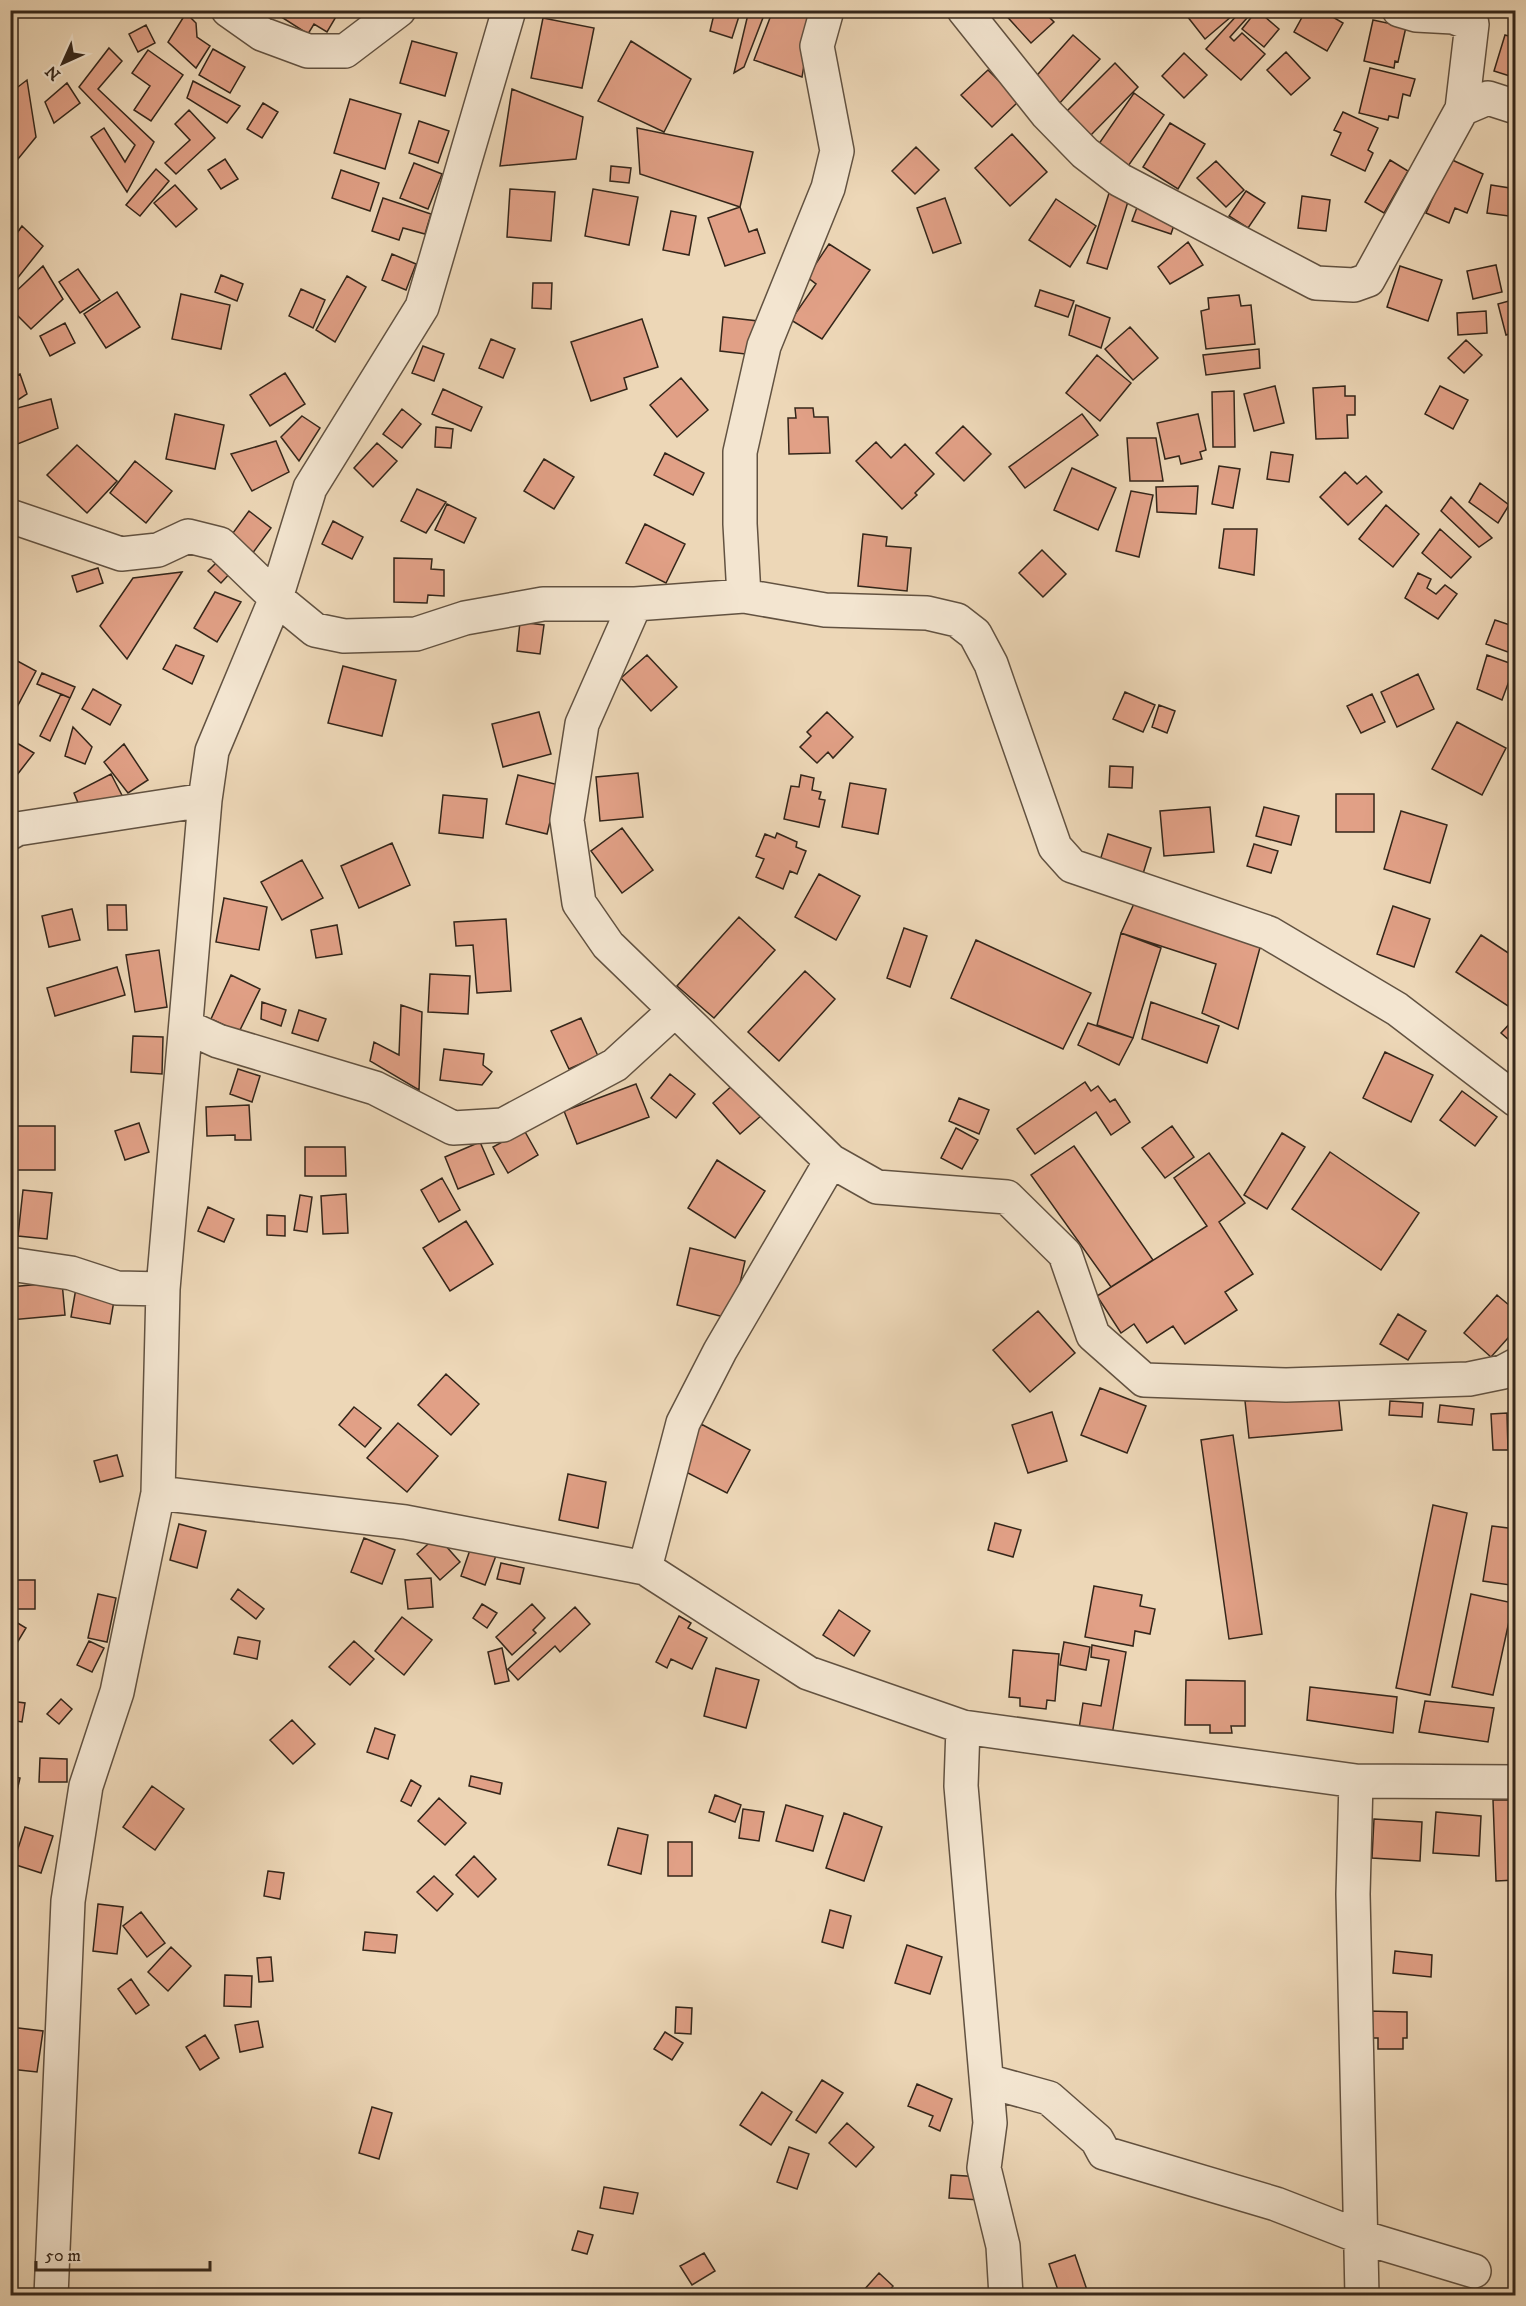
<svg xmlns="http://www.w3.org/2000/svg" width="1526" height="2306" font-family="'IM FELL DW Pica',serif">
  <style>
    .building { fill: #e1a086; stroke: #34261a; stroke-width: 1.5 }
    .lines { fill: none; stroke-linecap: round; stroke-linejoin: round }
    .minor-casing { stroke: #625241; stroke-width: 36 }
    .minor { stroke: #f3e5d0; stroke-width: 33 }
  </style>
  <rect width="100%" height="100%" fill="#edd7b7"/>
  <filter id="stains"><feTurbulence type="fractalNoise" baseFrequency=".00333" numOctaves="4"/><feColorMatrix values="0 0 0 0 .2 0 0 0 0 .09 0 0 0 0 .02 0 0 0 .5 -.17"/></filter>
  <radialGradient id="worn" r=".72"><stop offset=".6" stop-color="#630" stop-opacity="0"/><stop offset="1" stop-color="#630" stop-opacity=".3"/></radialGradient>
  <!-- building -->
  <path class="building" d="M277,10H340L327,32L314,24L308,34L275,13Z
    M715,10H741L732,38L710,31Z
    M749,10H766L744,67L734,73Z
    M773,10H813L802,77L754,60Z
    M1001,10H1052L1047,15L1054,22L1031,43Z
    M1194,10H1239L1205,39L1187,16Z
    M1257,10L1279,29L1264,47L1242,29Z
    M1306,10H1321L1343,23L1327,51L1294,32Z
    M1240,12L1247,18L1230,37L1234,41L1242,33L1265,54L1241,80L1206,49Z
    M186,13L196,23L197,37L210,46L196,68L168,42Z
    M543,18L594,28L582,88L531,78Z
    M1373,20L1406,27L1398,62L1395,61L1394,68L1364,61Z
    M146,25L155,43L138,52L129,34Z
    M1073,35L1100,59L1058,105L1031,82Z
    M1505,35L1516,38V78L1494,71Z
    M412,41L457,53L445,96L400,83Z
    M631,41L691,79L664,132L598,101Z
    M109,48L122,61L98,89L154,142L127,192L91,137L104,128L125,162L135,145L79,87Z
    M213,49L245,67L230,93L199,75Z
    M148,50L183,75L151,121L134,110L150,86L132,73Z
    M1286,52L1310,78L1291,95L1267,70Z
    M1184,53L1207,75L1184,98L1162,76Z
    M1115,63L1138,87L1090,136L1066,112Z
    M1370,68L1415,79L1410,96L1403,94L1398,118L1389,116L1388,120L1359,113Z
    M988,70L1019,101L992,127L961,95Z
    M27,80L36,137L18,159L10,147V93Z
    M193,81L240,106L227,123L187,98Z
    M67,83L80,103L54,123L45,102Z
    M512,89L583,117L576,159L500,166Z
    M1134,93L1164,115L1126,169L1096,148Z
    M350,99L401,114L385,169L334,153Z
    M263,103L278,112L262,138L247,129Z
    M189,110L215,138L176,174L165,163L190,140L175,124Z
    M1343,112L1378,128L1368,150L1373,153L1365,171L1331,155L1341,133L1334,130Z
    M419,121L449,131L438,163L409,153Z
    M1170,123L1205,144L1178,189L1143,167Z
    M637,128L753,152L740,207L640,174Z
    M1012,134L1047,172L1010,206L975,168Z
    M916,147L939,170L915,194L892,171Z
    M225,159L238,179L221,189L208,170Z
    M1450,159L1483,174L1467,213L1455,208L1449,223L1426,213Z
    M1390,160L1408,171L1384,213L1365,202Z
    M1216,161L1244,190L1226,207L1197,178Z
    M414,163L442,174L428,209L400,198Z
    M611,166L631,168L629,183L610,181Z
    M156,169L169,181L140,216L126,205Z
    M341,170L379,183L370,211L332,198Z
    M175,185L197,209L176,227L154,203Z
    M1491,185L1516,189V217L1487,213Z
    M1111,187L1131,192L1107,269L1087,263Z
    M510,189L555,192L551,241L507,237Z
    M593,189L638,197L629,245L585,236Z
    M1246,191L1265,203L1248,228L1229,216Z
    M1302,196L1330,200L1326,231L1298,228Z
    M383,198L431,214L425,234L403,228L399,240L372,231Z
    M945,198L961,243L933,253L917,208Z
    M1056,199L1096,226L1070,267L1029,240Z
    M1139,202L1177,216L1171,234L1132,221Z
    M740,207L749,232L757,229L765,253L725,266L708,218Z
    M671,211L696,216L689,255L663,250Z
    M22,226L43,246L12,285L10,282V243Z
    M1188,242L1203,265L1170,284L1158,267Z
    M829,244L870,270L822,339L791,320L816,284L807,277Z
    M392,254L416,264L406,290L382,280Z
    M1496,265L1502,292L1473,299L1467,271Z
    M43,266L63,299L31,329L10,308V297Z
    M1400,266L1442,280L1428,321L1387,307Z
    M78,269L100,300L80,313L59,282Z
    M221,275L243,284L237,301L215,292Z
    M347,276L366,287L335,342L316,330Z
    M533,283H552L551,309L532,308Z
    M301,289L325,300L313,328L289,316Z
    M1040,290L1074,301L1068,317L1035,306Z
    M117,292L140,327L106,348L84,314Z
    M181,294L230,305L221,349L172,339Z
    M1239,295L1241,306L1251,305L1255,344L1206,349L1201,311L1209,309L1208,298Z
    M1516,299V332L1506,335L1498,304Z
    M1076,305L1110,318L1101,348L1069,335Z
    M1486,311L1487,333L1458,335L1457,313Z
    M723,317L758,321L754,355L720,351Z
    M642,319L658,367L624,378L627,389L591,401L571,342Z
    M65,323L75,343L50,356L40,336Z
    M1130,327L1158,358L1133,380L1105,349Z
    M491,339L515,349L503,378L479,368Z
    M1466,340L1482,355L1464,373L1448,358Z
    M423,346L444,354L434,381L412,373Z
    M1259,349L1260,368L1206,375L1203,355Z
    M1097,355L1131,383L1100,421L1066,393Z
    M285,373L305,404L270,426L250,395Z
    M20,374L27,394L10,405V378Z
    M681,378L708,410L677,437L650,405Z
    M1275,386L1284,423L1254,431L1244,394Z
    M1345,386V396H1355V415H1347L1348,438L1316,439L1313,388Z
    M1440,386L1468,400L1453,429L1425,414Z
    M443,389L482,407L471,431L432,414Z
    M1234,391L1235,447H1213L1212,392Z
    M51,399L58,428L10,447V410Z
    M795,408H813L814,417H828L830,453L789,454L788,418H796Z
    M402,409L421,424L402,448L383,434Z
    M175,414L224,425L215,469L166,459Z
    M1082,414L1098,435L1025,488L1009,467Z
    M1198,414L1206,450L1200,452L1202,459L1181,464L1179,456L1165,459L1157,423Z
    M302,416L320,428L299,461L281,437Z
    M963,426L991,454L964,481L936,453Z
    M436,427L453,429L451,448L435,447Z
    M1127,438H1156L1163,481H1130Z
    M276,441L289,472L252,491L231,454Z
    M876,442L891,458L905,444L934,474L915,493L917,495L902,509L856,461Z
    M377,443L397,461L373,487L354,468Z
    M77,445L117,481L87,513L47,475Z
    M1271,452L1293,455L1289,482L1267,479Z
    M665,453L704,473L693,495L654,475Z
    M544,459L574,477L554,509L524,491Z
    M135,461L172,491L146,523L110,493Z
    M1219,466L1240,469L1233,508L1212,504Z
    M1072,468L1116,488L1098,530L1054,510Z
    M1345,472L1357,484L1366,476L1382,492L1348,525L1320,497Z
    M1480,483L1509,505L1498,523L1469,502Z
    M1198,486L1196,514L1157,512L1156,487Z
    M417,489L446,502L426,533L401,521Z
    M1131,491L1153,495L1139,557L1116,551Z
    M1451,497L1492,538L1479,547L1441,511Z
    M447,504L476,518L464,543L435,530Z
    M1386,505L1419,534L1393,567L1359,539Z
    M249,511L271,528L252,554L230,537Z
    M333,521L363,537L352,559L322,544Z
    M645,524L685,544L666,583L626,563Z
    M1224,529H1257L1254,575L1219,568Z
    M1440,529L1471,557L1451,578L1422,553Z
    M863,534L887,537L886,546L911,548L907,591L858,586Z
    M1042,550L1066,574L1043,597L1019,573Z
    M221,558L233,570L221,583L208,571Z
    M394,558L432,559L431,569L444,570V596L428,595L427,603L394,602Z
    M98,568L103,583L77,592L72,576Z
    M182,572L127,659L100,626L133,578Z
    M1418,573L1431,579L1427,588L1436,594L1445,585L1457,594L1438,619L1405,598Z
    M215,592L241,602L217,642L194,628Z
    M1495,620L1516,627V655L1486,644Z
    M520,622L544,625L540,654L517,651Z
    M176,645L204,656L192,684L163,669Z
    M647,655L677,687L651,711L621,678Z
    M1487,655L1515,665L1502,700L1477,689Z
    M10,657L36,671L16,709L15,691L10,689Z
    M343,666L396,680L382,736L328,723Z
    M42,673L75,687L70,698L37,684Z
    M1418,674L1434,709L1397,727L1381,692Z
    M93,689L121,705L110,725L82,709Z
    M1125,692L1155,705L1143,732L1113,719Z
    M61,694L70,698L50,741L40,736Z
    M1372,694L1385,722L1361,733L1347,706Z
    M1159,705L1175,711L1167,733L1152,727Z
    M539,712L551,754L503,767L492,724Z
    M827,712L853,737L833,758L828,752L817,763L800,747L811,736L807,732Z
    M1457,722L1506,748L1482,795L1432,769Z
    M73,727L92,747L85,764L65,756Z
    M10,739L34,753L10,784Z
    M124,744L148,780L128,793L104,762Z
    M1110,766L1133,767L1132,788L1109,787Z
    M638,773L643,817L600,821L596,777Z
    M111,774L127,805L83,815L74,793Z
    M518,775L559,785L547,834L506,824Z
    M801,775L814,778L812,790L821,792L819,799L825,800L819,827L784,819L791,786L799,787Z
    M850,783L886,789L878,834L842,827Z
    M1336,794H1374V832H1336Z
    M443,795L487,799L483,838L439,833Z
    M1210,807L1214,852L1164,856L1160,811Z
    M1264,807L1299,816L1291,845L1256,836Z
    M1401,811L1447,825L1430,883L1384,869Z
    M622,828L653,870L622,893L591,851Z
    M777,833L797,842L796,847L806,851L797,874L790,871L783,889L756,877L764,859L756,856L765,834L775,838Z
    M1108,834L1151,848L1142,877L1099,864Z
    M392,843L410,885L359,908L341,866Z
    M1254,844L1278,851L1271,873L1247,866Z
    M302,860L323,898L282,920L261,882Z
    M819,874L860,896L836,940L795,917Z
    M224,898L267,907L259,950L216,942Z
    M1136,899L1261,944L1238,1029L1202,1013L1216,964L1121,933Z
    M107,905H126L127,930H108Z
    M1393,906L1430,919L1414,967L1377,954Z
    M72,909L80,940L49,947L42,916Z
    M739,917L775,950L714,1018L677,986Z
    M506,919L511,991L477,993L473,945L456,946L454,922Z
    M337,925L342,954L316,958L311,930Z
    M904,928L927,936L910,987L887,978Z
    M1121,933L1161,948L1133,1038L1097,1025Z
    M1481,935L1516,958V995L1508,1006L1456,972Z
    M976,940L1091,993L1063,1049L951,998Z
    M159,950L167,1007L135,1012L126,955Z
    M117,967L125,995L55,1016L47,988Z
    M805,971L835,999L779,1061L748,1032Z
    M430,974L470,976L468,1014L428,1012Z
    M231,975L260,989L239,1032L211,1019Z
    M262,1002L286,1010L281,1026L261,1019Z
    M1151,1002L1219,1026L1207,1063L1142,1039Z
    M401,1005L422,1012L419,1090L370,1061L374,1042L399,1055Z
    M299,1010L326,1019L318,1041L292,1033Z
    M1516,1017V1046L1501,1033Z
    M581,1018L598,1056L569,1069L551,1031Z
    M1088,1023L1133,1038L1119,1065L1078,1045Z
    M133,1036L163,1037L162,1074L131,1072Z
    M444,1049L484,1054L483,1065L492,1072L482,1085L440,1080Z
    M1385,1052L1433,1075L1411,1122L1363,1098Z
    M238,1069L260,1076L252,1102L230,1094Z
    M670,1074L695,1094L676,1118L651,1098Z
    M1085,1082L1091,1091L1098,1086L1110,1102L1115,1099L1130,1122L1111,1135L1096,1112L1035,1154L1017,1129Z
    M735,1083L762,1115L740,1134L713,1103Z
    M636,1084L649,1117L577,1144L564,1111Z
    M1462,1091L1497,1117L1475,1146L1440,1120Z
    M959,1098L989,1110L979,1134L949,1121Z
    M249,1105L251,1140H235V1135L207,1136L206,1107Z
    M139,1123L149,1152L125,1160L115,1131Z
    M16,1126H55V1170H16Z
    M1172,1126L1194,1157L1165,1178L1142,1148Z
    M956,1128L978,1140L962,1169L941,1158Z
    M524,1130L538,1155L508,1173L493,1147Z
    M1282,1133L1305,1147L1267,1209L1244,1195Z
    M480,1142L494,1174L458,1189L445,1157Z
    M1074,1146L1153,1260L1111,1287L1031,1175Z
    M305,1147H345L346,1176H305Z
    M1330,1152L1419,1213L1381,1270L1292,1209Z
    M1209,1153L1245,1203L1219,1222L1253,1274L1225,1292L1237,1310L1185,1344L1173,1326L1147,1343L1134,1324L1121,1333L1097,1296L1207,1226L1174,1178Z
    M717,1160L765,1191L735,1238L688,1208Z
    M442,1178L460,1210L439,1222L421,1190Z
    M23,1190L52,1193L47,1239L18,1236Z
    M346,1194L348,1233L323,1234L321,1196Z
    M300,1195L312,1197L307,1232L294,1230Z
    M208,1207L234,1219L224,1242L198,1231Z
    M267,1215L285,1216V1236L267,1235Z
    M466,1221L493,1264L450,1291L423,1248Z
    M690,1248L745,1261L732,1319L677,1305Z
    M62,1282L65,1315L10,1320V1287Z
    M76,1288L115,1295L110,1324L71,1317Z
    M1497,1295L1516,1311V1329L1491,1357L1464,1333Z
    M1038,1311L1075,1353L1030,1392L993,1350Z
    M1398,1314L1426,1331L1408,1360L1380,1344Z
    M446,1374L479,1404L451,1435L418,1405Z
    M1100,1388L1146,1406L1127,1453L1081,1435Z
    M1338,1392L1342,1430L1249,1438L1245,1401Z
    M1390,1401L1423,1403L1422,1417L1389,1415Z
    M1440,1405L1474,1409L1472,1425L1438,1422Z
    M354,1407L381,1428L365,1447L339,1425Z
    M1052,1412L1067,1461L1028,1473L1012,1425Z
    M1507,1413L1508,1450H1493L1491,1414Z
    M398,1423L438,1456L407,1492L367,1458Z
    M701,1424L750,1450L727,1493L680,1469Z
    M1233,1435L1262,1634L1229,1639L1201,1440Z
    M117,1455L123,1476L100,1482L94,1461Z
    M568,1474L606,1482L598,1528L559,1520Z
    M1433,1505L1467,1513L1430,1695L1396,1688Z
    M995,1523L1021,1530L1013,1557L988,1550Z
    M179,1524L206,1531L197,1568L170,1560Z
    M1492,1526L1516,1529V1548L1510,1585L1483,1581Z
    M437,1536L460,1562L440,1580L417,1554Z
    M364,1538L395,1550L382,1584L351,1572Z
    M472,1544L497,1553L485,1585L461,1576Z
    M501,1563L524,1568L520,1584L497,1579Z
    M431,1578L433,1607L408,1609L405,1580Z
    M16,1580H35V1609H16Z
    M1094,1586L1142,1595L1140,1606L1155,1609L1150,1634L1135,1631L1133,1646L1085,1637Z
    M238,1589L264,1609L256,1619L231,1599Z
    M98,1594L116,1598L107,1642L88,1638Z
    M1471,1594L1513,1603L1493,1695L1452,1687Z
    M482,1604L497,1613L487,1628L473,1618Z
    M532,1604L545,1618L533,1630L536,1633L512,1655L496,1637Z
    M575,1607L590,1624L560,1652L555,1646L518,1680L508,1669Z
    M839,1610L870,1631L854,1656L823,1635Z
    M679,1616L691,1623L688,1628L707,1638L692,1669L671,1659L667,1668L656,1662Z
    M402,1617L432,1640L404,1675L375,1651Z
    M11,1619L26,1628L11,1653H10Z
    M238,1637L260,1641L257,1659L234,1654Z
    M89,1641L104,1648L92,1672L77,1665Z
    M354,1641L374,1659L350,1685L329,1667Z
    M1064,1642L1090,1647L1086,1670L1060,1665Z
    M1092,1645L1126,1652L1112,1735L1079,1729L1083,1703L1101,1706L1109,1660L1091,1657Z
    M502,1648L509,1681L495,1684L488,1652Z
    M1013,1650L1059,1654L1055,1701L1047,1700L1046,1709L1020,1706V1698L1009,1697Z
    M716,1668L759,1680L746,1728L704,1716Z
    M1186,1680L1245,1681V1726H1231L1232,1733H1210V1725H1185Z
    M1310,1687L1397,1697L1393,1733L1307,1720Z
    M61,1699L72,1709L59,1724L47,1714Z
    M10,1701L25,1703L22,1722L10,1720Z
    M1425,1701L1494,1708L1488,1742L1419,1732Z
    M292,1720L315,1744L293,1764L270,1740Z
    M375,1728L395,1735L388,1759L367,1752Z
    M40,1758L67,1759V1782H39Z
    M10,1776L20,1778L15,1799L10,1798Z
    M471,1776L502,1783L500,1794L469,1786Z
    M411,1780L421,1786L411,1806L401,1801Z
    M152,1786L184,1809L155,1850L123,1827Z
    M715,1795L741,1805L735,1822L709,1812Z
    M439,1798L466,1823L445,1845L418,1821Z
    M1493,1800H1514L1516,1880L1496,1881Z
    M786,1805L823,1816L813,1851L776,1841Z
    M743,1809L764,1812L759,1841L739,1838Z
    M1436,1812L1481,1816L1479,1856L1433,1853Z
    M844,1813L882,1827L864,1881L826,1868Z
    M1374,1819L1422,1822L1420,1861L1372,1858Z
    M25,1827L53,1836L41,1873L13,1864Z
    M618,1828L648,1835L641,1874L608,1865Z
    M668,1842H692V1876H668Z
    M474,1856L496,1879L478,1897L456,1875Z
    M268,1871L284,1873L280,1899L264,1896Z
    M434,1876L453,1894L437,1911L417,1892Z
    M98,1904L123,1907L117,1954L93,1951Z
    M830,1910L851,1916L843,1948L822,1942Z
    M141,1912L165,1943L147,1957L123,1926Z
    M365,1932L397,1935L395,1953L363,1950Z
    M907,1945L942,1957L930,1994L895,1983Z
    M171,1947L191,1966L168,1991L148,1972Z
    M1395,1951L1432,1955L1431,1977L1393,1973Z
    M271,1957L273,1981L259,1982L257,1958Z
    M225,1975L252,1976L251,2007L224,2006Z
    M131,1979L149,2005L136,2014L118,1989Z
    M676,2007L692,2008L691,2034L675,2033Z
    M1368,2011L1407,2012V2038H1403V2049H1378V2038H1368Z
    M258,2021L263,2047L240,2052L235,2025Z
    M10,2027L43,2031L37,2072L10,2069Z
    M665,2032L683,2043L672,2060L654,2049Z
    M205,2035L219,2058L200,2070L186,2047Z
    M822,2080L843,2093L816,2133L796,2120Z
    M917,2084L952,2099L940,2131L929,2126L933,2116L908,2106Z
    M762,2092L792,2112L771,2145L740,2125Z
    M372,2107L392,2113L379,2159L359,2153Z
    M847,2123L874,2147L856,2167L829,2143Z
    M789,2147L809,2154L797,2189L777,2182Z
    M951,2175L981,2177L980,2200L949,2198Z
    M604,2187L638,2193L633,2214L600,2208Z
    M578,2231L593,2235L587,2254L572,2250Z
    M704,2253L715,2271L692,2285L680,2266Z
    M1075,2255L1087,2290L1071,2296H1060L1049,2264Z
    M879,2273L893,2286L885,2296H869L863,2291Z"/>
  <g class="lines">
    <!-- minor casing -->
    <g class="minor-casing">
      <path id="minor" d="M228,10L262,34L308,51H345L399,10
        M964,10L1047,114L1085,153L1120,180L1316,283L1354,285L1368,280L1462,109L1488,98L1516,107
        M1399,10L1416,15L1453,17L1472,24L1462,109
        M10,516L121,554L158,550L188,536L220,544L276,598L315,630L344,636L416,634L465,618L543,604H635L744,596L825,610L927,613L957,620L975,634L991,664L1055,847L1072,866L1269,933L1397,1009L1516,1100
        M744,596L740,524V452L764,346L828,188L837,151L817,46L827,10
        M635,604L582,724L567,820L579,903L608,945L831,1161L877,1187L1007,1197L1065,1254L1093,1335L1144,1380L1286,1385L1469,1379L1503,1372L1516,1365
        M10,833L17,829L205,800
        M187,1027L218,1041L375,1088L453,1128L503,1125L615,1065L674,1011
        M10,1264L71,1273L117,1288L163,1289
        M158,1493L405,1522L645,1568L808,1673L963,1727L1356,1781L1516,1782
        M645,1568L683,1423L720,1351L831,1161
        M963,1727L961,1786L990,2123L984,2168L1003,2246L1006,2296
        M1356,1781L1353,1894L1362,2296
        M987,2081L1049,2098L1097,2140L1104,2153L1276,2204L1361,2237L1474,2271
        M51,2296L68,1901L86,1786L117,1692L158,1493L163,1289L205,800L212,751L276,598L310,488L422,307L509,10"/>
    </g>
    <!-- minor -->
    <use href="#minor" class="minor"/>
  </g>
  <!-- margin -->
  <rect width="1526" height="2306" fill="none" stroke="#edd7b7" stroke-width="36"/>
  <rect x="12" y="12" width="1502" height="2282" fill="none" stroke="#34261a" stroke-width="3"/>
  <rect x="18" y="18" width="1490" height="2270" fill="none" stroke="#34261a" stroke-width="1.5"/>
  <!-- north arrow -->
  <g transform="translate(63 63) rotate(225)" stroke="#f3e5d0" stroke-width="4.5" paint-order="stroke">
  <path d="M0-4.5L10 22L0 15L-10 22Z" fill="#34261a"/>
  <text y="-9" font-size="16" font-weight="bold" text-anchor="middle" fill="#34261a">N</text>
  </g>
  <!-- scale -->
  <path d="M36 2261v9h174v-9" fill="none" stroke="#34261a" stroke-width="3"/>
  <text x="45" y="2261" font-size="18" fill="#34261a" stroke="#f3e5d0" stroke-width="4.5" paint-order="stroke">50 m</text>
  <rect width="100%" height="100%" filter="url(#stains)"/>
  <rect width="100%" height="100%" fill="url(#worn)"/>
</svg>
